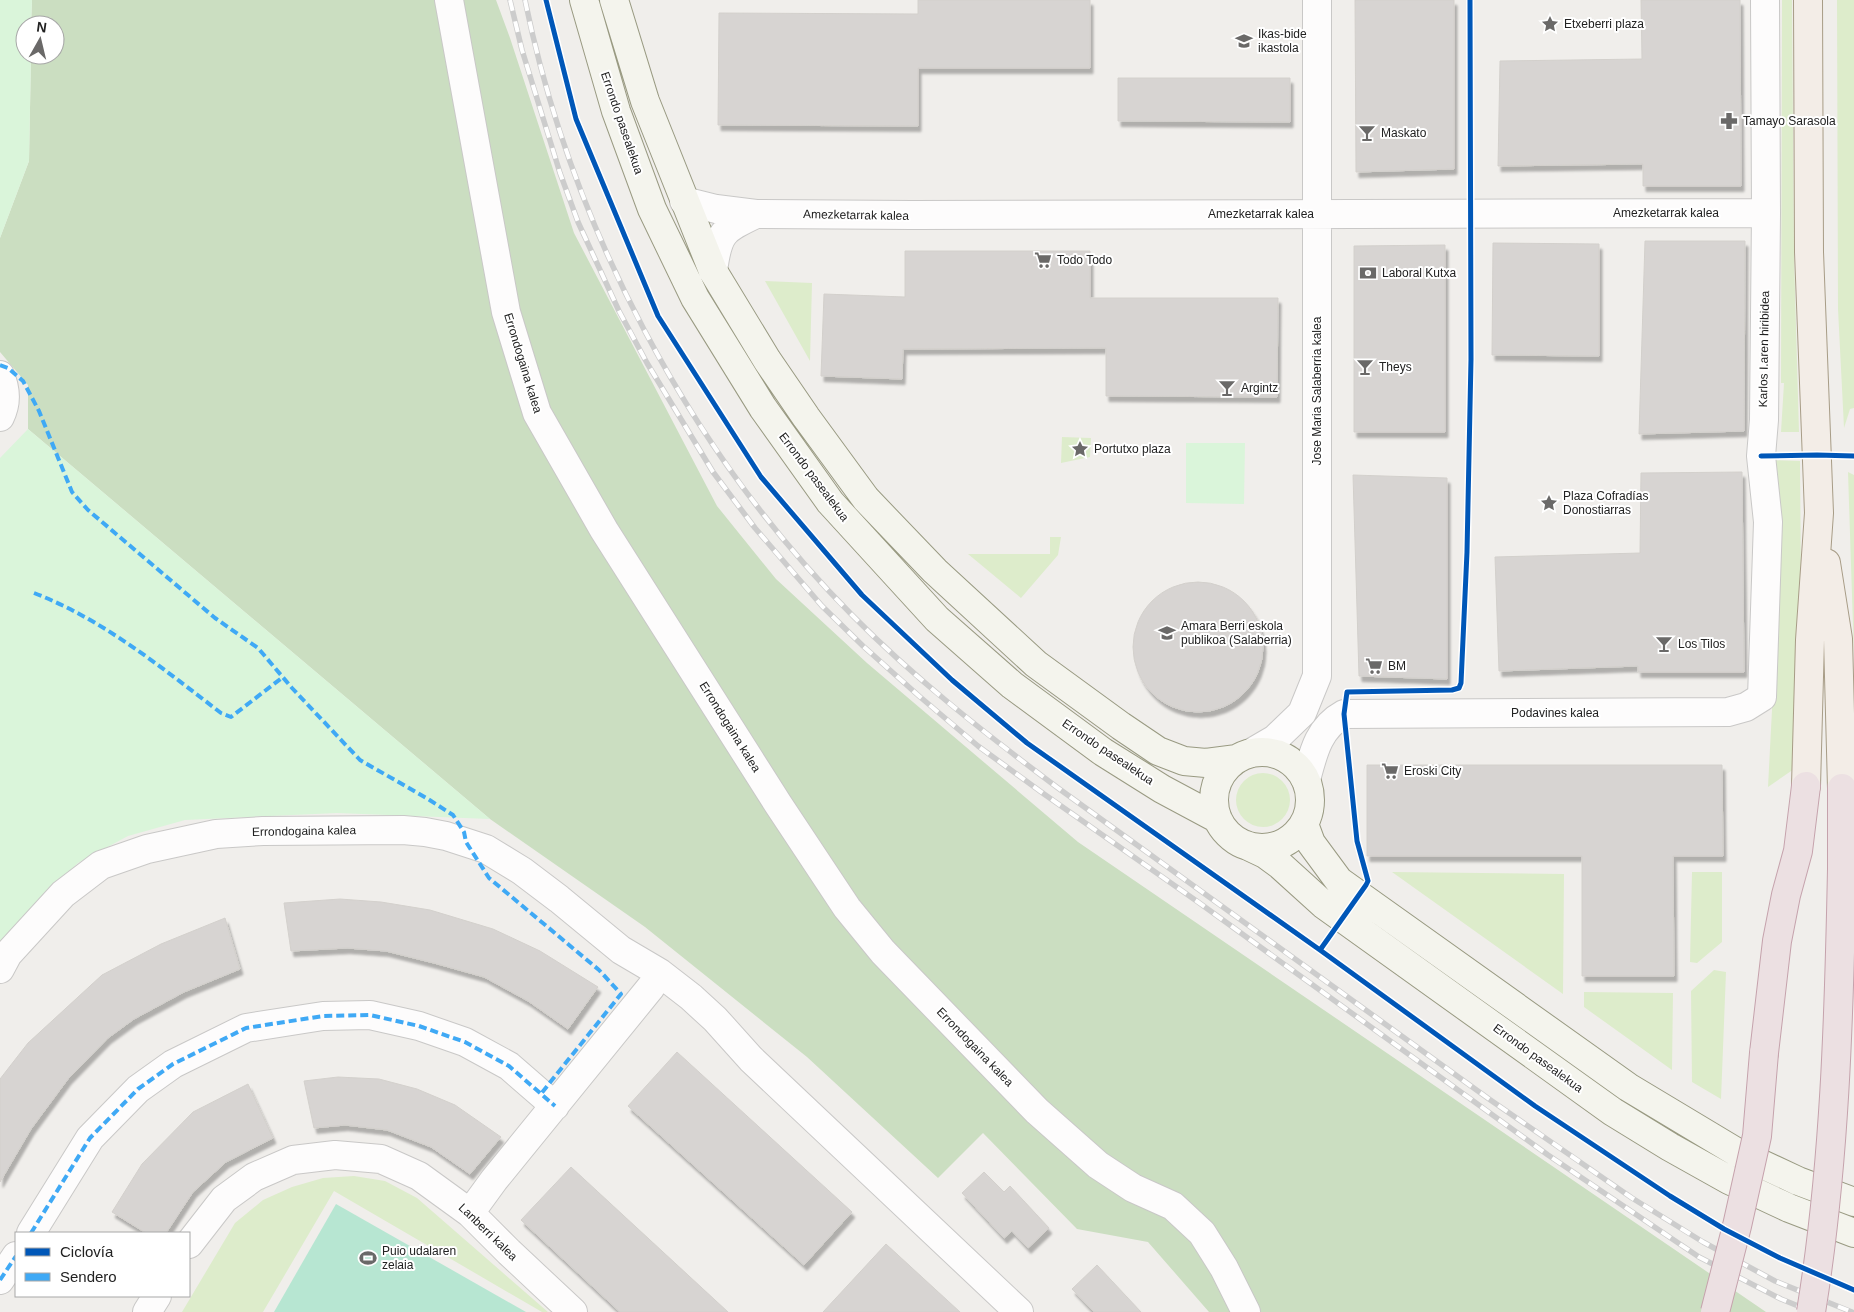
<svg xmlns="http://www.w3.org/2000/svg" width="1854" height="1312" font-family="Arial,sans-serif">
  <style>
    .grass { fill: #ddeccb }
    .forest { fill: #cbdec1 }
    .park { fill: #daf5da }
    .pitch { fill: #b7e6d2 }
    .building { fill: #d7d4d2; stroke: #d3d0cc; filter: url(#shadow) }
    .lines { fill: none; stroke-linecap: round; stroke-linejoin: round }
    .street-casing { stroke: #c9c8c7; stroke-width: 30 }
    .secondary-casing { stroke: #999a82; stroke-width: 30 }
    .primary-casing { stroke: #a79c86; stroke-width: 30 }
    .highway-casing { stroke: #c5a2ac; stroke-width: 30 }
    .street { stroke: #fdfcfc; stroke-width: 28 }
    .secondary { stroke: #f4f4ed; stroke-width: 28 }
    .primary { stroke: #f3ede7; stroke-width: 28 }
    .highway { stroke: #ece0e2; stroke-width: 28 }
    .rail-casing { stroke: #ccc; stroke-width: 5.5 }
    .rail { stroke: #fff; stroke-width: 4; stroke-dasharray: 11; stroke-linecap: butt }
    .highway-bridge-casing { stroke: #c5a2ac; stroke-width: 30; stroke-linecap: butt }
    .highway-bridge { stroke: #ece0e2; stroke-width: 28 }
    .quiet { stroke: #3fa9f5; stroke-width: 4; stroke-dasharray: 8 4; stroke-linecap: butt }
    .cycleway-casing { stroke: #fff; stroke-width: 8 }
    .cycleway { stroke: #0057b8; stroke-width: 5 }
    .labels { text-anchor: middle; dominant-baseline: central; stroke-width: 4; stroke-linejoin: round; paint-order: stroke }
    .poi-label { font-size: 12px; fill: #222; stroke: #fff; text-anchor: start }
    .street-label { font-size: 12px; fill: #222; stroke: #fff }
  </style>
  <defs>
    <filter id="shadow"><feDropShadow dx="3" dy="5.5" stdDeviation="1" flood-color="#0004"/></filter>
  </defs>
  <rect width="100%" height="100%" fill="#f0eeeb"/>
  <!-- grass -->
  <path class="grass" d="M1782,0H1792L1794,256L1799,432H1781L1784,383H1781Z
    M1837,0H1854V408L1850,409L1844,428L1838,309Z
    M765,281L812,283L810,361Z
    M1062,437L1091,438L1090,457L1061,463Z
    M1767,460L1800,461L1801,583L1797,767L1768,787L1772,710L1774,582Z
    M1848,472L1854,475V657Z
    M1050,537H1061L1058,555L1021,598L968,554H1050Z
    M1236 800a27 27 0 1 1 54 0a27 27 0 1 1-54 0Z
    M1392,872L1564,874L1563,994Z
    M1692,872H1722V942L1697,963L1690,962Z
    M1714,970L1726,972L1721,1099L1692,1082L1691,991Z
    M1584,992L1673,993L1672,1070L1584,1007Z
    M354,1176L385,1181L417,1198L548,1312H542L334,1191L263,1312H182L235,1223L263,1200L292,1187L323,1178Z"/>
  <!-- forest -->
  <path class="forest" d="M32,0H496L510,38L574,233L717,506L776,579L867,663L1078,842L1766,1312H1209L1148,1242L1077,1229L983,1133L938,1178L807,1057L645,927L490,819L28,429V385L0,352V238L29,161L31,55H55V25H31Z"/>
  <!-- park -->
  <path class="park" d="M0,0H32L31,25H25V55H31L29,161L0,238Z
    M28,429L490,819L337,813L185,820L128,836L78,863L36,904L0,946V458Z
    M1186,443H1245L1244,504L1186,503Z"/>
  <!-- pitch -->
  <path class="pitch" d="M336,1204L526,1312H274Z"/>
  <!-- building -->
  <path class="building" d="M918,0H1090V68H918V126L718,125L719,13L918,14Z
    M1355,0H1454V169L1356,172Z
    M1641,0H1740L1741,186H1643V164L1498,166L1500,61L1642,59Z
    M1118,78H1290V122L1118,121Z
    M1645,241H1745L1744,431L1639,434Z
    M1493,243L1599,244V356L1492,355Z
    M1445,245V432H1354V246Z
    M905,251H1090V298H1278L1277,397L1106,396V348L903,349L902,379L821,376L824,294L905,297Z
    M1742,472L1744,672H1638V666L1499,671L1495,557L1640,553L1641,473Z
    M1353,475L1447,478V679L1359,676Z
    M1133 647a65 65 0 1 1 130 0a65 65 0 1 1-130 0Z
    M1367,765H1722L1723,856H1673L1674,976H1582V856H1367Z
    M340,899L381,902L430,910L493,929L540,951L598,987L568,1029L528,1001L484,977L434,963L386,951L347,948L291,951L284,903Z
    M225,918L240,969L184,992L134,1019L108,1038L68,1079L31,1129L0,1182V1079L28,1043L102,975L161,944Z
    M677,1052L852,1212L804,1265L628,1106Z
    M338,1077L379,1079L417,1089L455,1105L501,1137L470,1174L431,1147L387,1130L345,1125L314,1128L304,1081Z
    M248,1084L273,1138L226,1162L193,1192L166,1233H146L112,1212L142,1164L193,1112Z
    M571,1167L728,1312H620L521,1220Z
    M984,1172L1004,1192L1010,1186L1049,1228L1028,1248L1012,1231L1004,1238L962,1193Z
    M886,1244L960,1312H823Z
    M1097,1265L1141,1312H1094L1072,1289Z"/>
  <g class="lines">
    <!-- street casing -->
    <g class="street-casing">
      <path id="street" d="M449,0L506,312L537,413L604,530L778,804L847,908L883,952L1037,1111L1098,1165L1133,1188L1173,1206L1202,1233L1224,1268L1246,1312
        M684,201L716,209L756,214L912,215L1766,213
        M713,271C718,233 722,230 756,214
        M0,375C6,389 7,403 0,417
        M1251,753L1275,739L1302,713L1317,676V0
        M1306,780C1313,754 1318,728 1344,714L1728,712L1746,707L1762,697L1768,522L1761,456L1764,420L1766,213L1765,0
        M0,969L8,954L63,894L101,865L147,849L216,834L263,831L403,830L425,832L446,836L486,849L522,871L559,899L621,950L660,973L691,997L715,1019L751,1059L1019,1312
        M470,1213L494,1180L651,987
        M31,1233L90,1138L138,1089L173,1064L246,1028L323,1016L370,1015L419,1026L465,1042L509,1066L555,1106
        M189,1244L224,1199L254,1177L293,1160L335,1155L381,1159L419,1176L470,1213L509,1252L573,1312
        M0,1280L16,1256
        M147,1312L157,1296"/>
    </g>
    <!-- secondary casing -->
    <g class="secondary-casing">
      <path id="secondary" d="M584,0L616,111L652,209L695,298L763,408L830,502L937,619L1012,685L1103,752L1162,789L1218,819
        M614,0L645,101L713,271L767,360L806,417L866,499L935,571L1036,664L1121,726L1158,751L1184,761L1206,763L1237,759
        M1214 800a48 48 0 1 1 96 0a48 48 0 1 1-96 0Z
        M1304,824L1311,843L1339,881L1628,1087L1738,1153L1798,1181L1854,1202
        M1246,845L1265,854L1280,865L1323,904L1613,1112L1670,1147L1729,1180L1789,1208L1854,1233"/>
    </g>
    <!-- primary casing -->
    <g class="primary-casing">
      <path id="primary" d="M1826,563L1838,639L1842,788
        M1806,786L1810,640L1819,513L1809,252L1808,0"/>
    </g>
    <!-- highway casing -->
    <g class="highway-casing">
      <path id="highway" d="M1842,869V788
        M1764,1053L1777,941L1786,895L1798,851L1806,786"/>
    </g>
    <!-- street -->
    <use href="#street" class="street"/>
    <!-- secondary -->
    <use href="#secondary" class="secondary"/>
    <!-- primary -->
    <use href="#primary" class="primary"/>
    <!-- highway -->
    <use href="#highway" class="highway"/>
    <!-- rail casing -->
    <g class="rail-casing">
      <path id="rail" d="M510,0L522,50L560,173L578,222L619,311L647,363L713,472L755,528L822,606L863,646L919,696L978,746L1044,794L1198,902L1548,1155L1699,1257L1781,1299L1813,1312
        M525,0C571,226 689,451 852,615C915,679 986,734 1058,788L1489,1099L1632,1198L1703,1242L1775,1281L1852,1312"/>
    </g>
    <!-- rail -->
    <use href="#rail" class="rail"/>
    <!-- highway-bridge casing -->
    <g class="highway-bridge-casing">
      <path id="highway-bridge" d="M1715,1312L1737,1226L1757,1136L1764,1053
        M1811,1312C1835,1165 1839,1017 1842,869"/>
    </g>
    <!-- highway-bridge -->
    <use href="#highway-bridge" class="highway-bridge"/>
    <!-- quiet -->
    <path class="quiet" d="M0,365L8,368L23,381L39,411L72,492L88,510L215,618L258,648L292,688L360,760L428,799L453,815L464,832L466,842L489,878L599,970L621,994L540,1095
      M34,593C104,620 162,668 221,713L231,717L283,677
      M31,1233L90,1138L138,1089L173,1064L246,1028L323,1016L370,1015L419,1026L465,1042L509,1066L555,1106
      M0,1280L16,1256"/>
    <!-- cycleway casing -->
    <g class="cycleway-casing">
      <path id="cycleway" d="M546,0L576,119L658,316L761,477L862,595L952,680L1027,743L1320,950L1535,1106L1670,1196L1724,1229L1780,1258L1854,1290
        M1761,456L1817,455L1854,456
        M1320,950L1366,885L1368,881L1357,841L1344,714L1347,692L1452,690L1459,688L1461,683L1467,552L1471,359L1470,0"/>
    </g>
    <!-- cycleway -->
    <use href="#cycleway" class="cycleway"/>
  </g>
  <!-- icons -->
  <defs>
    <g id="sight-bare" transform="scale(1.35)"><path d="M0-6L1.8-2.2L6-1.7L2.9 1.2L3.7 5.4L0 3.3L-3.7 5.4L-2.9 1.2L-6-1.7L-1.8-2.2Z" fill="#6a6968" stroke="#fff" stroke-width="2.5" paint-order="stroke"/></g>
    <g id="school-bare" transform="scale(1.35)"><path d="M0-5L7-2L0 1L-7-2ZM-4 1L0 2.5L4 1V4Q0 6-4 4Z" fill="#6a6968" stroke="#fff" stroke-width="2.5" paint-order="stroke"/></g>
    <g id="pharmacy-bare" transform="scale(1.35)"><path d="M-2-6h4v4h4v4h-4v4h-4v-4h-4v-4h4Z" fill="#6a6968" stroke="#fff" stroke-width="2.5" paint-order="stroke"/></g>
    <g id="bar-bare" transform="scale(1.35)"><path d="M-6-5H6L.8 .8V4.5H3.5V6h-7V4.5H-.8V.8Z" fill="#6a6968" stroke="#fff" stroke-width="2.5" paint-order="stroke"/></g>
    <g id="supermarket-bare" transform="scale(1.35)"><path d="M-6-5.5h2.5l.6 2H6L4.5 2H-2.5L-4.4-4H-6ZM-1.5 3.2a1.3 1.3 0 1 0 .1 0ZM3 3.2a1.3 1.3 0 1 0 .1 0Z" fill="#6a6968" stroke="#fff" stroke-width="2.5" paint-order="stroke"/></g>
    <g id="bank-bare" transform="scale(1.35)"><path d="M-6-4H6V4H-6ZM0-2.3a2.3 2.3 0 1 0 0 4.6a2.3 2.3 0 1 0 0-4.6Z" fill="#6a6968" stroke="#fff" stroke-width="2.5" paint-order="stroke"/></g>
    <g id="stadium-bare" transform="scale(1.35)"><path d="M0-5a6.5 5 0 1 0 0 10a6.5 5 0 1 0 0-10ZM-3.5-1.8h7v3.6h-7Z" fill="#6a6968" stroke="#fff" stroke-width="2.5" paint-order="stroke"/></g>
  </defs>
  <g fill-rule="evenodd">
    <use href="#sight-bare" x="1550" y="24"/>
    <use href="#school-bare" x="1244" y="41"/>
    <use href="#pharmacy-bare" x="1729" y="121"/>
    <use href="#bar-bare" x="1367" y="133"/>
    <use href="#supermarket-bare" x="1043" y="260"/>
    <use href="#bank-bare" x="1368" y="273"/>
    <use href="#bar-bare" x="1365" y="367"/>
    <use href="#bar-bare" x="1227" y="388"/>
    <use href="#sight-bare" x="1080" y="449"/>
    <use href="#sight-bare" x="1549" y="503"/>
    <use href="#school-bare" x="1167" y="633"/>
    <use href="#bar-bare" x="1664" y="644"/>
    <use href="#supermarket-bare" x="1374" y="666"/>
    <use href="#supermarket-bare" x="1390" y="771"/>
    <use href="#stadium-bare" x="368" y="1258"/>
  </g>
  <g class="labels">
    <!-- poi labels -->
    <g class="poi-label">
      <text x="1564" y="24">Etxeberri plaza</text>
      <text x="1258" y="34">Ikas-bide<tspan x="1258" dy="14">ikastola</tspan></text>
      <text x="1743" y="121">Tamayo Sarasola</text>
      <text x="1381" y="133">Maskato</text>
      <text x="1057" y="260">Todo Todo</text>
      <text x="1382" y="273">Laboral Kutxa</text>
      <text x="1379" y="367">Theys</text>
      <text x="1241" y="388">Argintz</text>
      <text x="1094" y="449">Portutxo plaza</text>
      <text x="1563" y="496">Plaza Cofradías<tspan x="1563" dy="14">Donostiarras</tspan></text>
      <text x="1181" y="626">Amara Berri eskola<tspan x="1181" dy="14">publikoa (Salaberria)</tspan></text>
      <text x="1678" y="644">Los Tilos</text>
      <text x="1388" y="666">BM</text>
      <text x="1404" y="771">Eroski City</text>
      <text x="382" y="1251">Puio udalaren<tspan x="382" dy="14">zelaia</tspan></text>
    </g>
    <!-- street labels -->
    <g class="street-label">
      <text transform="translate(622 123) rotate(71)">Errondo pasealekua</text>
      <text x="1666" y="213">Amezketarrak kalea</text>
      <text x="1261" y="214">Amezketarrak kalea</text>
      <text transform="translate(856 215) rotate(1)">Amezketarrak kalea</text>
      <text transform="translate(1764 349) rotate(-89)">Karlos I.aren hiribidea</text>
      <text transform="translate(523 363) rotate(73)">Errondogaina kalea</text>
      <text transform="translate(1317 391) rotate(-90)">Jose Maria Salaberria kalea</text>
      <text transform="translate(814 477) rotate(53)">Errondo pasealekua</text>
      <text x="1555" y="713">Podavines kalea</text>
      <text transform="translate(730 727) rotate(58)">Errondogaina kalea</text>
      <text transform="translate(1108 752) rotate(34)">Errondo pasealekua</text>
      <text transform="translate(304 831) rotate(-1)">Errondogaina kalea</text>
      <text transform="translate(975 1047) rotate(46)">Errondogaina kalea</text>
      <text transform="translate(1538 1058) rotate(36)">Errondo pasealekua</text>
      <text transform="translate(488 1232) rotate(44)">Lanberri kalea</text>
    </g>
  </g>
  <!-- legend -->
  <rect x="15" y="1232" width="175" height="65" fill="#ffffff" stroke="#a7a7a7"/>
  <rect x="25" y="1248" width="25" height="8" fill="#0057b8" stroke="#a7a7a7"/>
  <text x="60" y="1257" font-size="15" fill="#222222">Ciclovía</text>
  <rect x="25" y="1273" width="25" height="8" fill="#3fa9f5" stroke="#a7a7a7"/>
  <text x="60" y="1282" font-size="15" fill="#222222">Sendero</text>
  <!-- north arrow -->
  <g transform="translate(40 40) rotate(8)"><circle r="24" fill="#ffffff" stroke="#a7a7a7"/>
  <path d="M0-4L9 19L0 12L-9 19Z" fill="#6a6968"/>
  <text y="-8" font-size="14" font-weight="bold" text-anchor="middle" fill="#222222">N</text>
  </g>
</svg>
